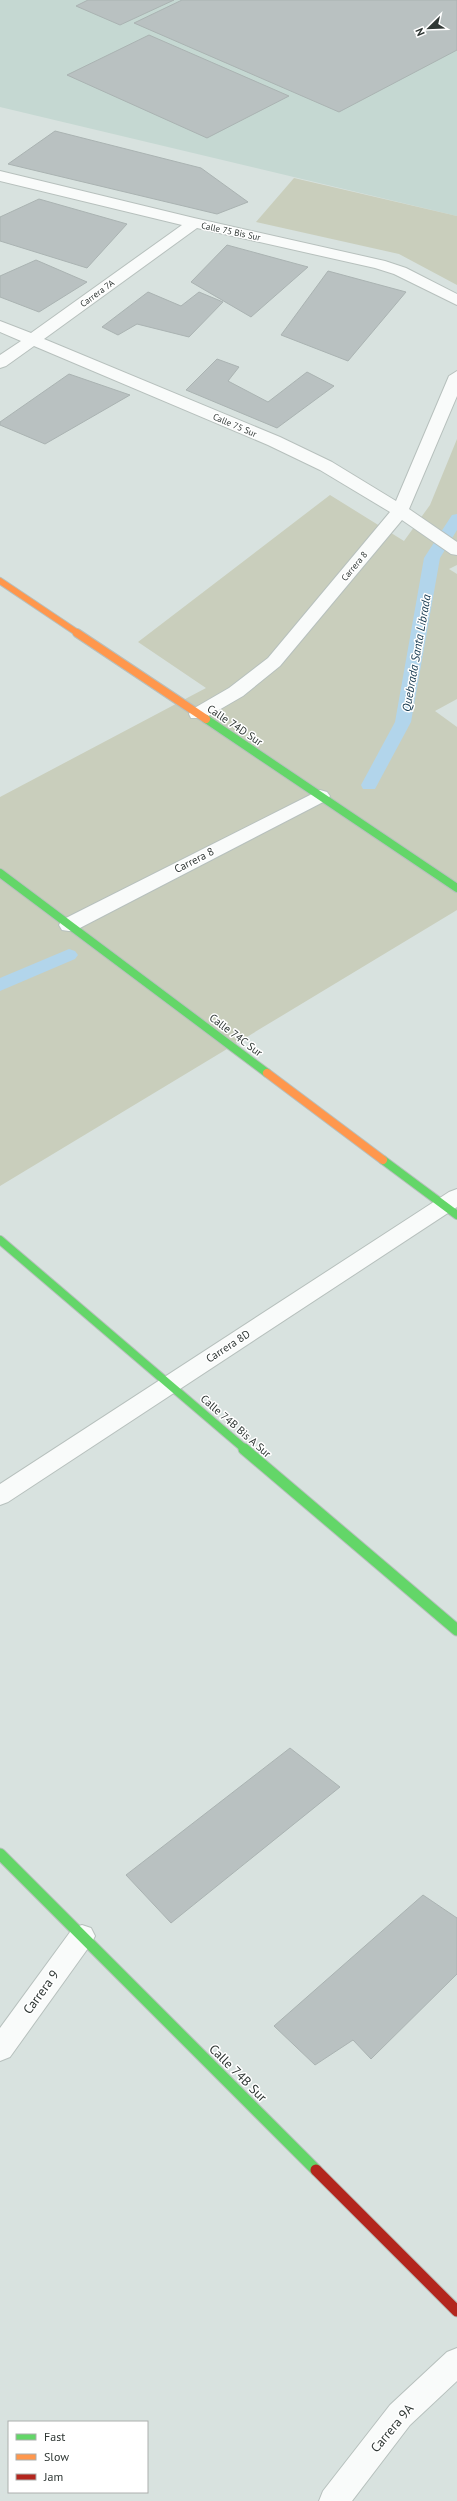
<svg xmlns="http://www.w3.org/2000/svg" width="457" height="2501" font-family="'PT Sans',sans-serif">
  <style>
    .built { fill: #c5d8d2 }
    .green { fill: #c9cebc }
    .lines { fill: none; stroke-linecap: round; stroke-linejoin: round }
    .stream { fill: #b2d5eb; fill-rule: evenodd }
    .building { fill: #b9c1c1; stroke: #aab3b2 }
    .street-casing { stroke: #b7c0bd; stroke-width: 2 }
    .fast-far1-casing { stroke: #b7c0bd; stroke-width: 10 }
    .fast-casing { stroke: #b7c0bd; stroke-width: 13 }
    .slow-far1-casing { stroke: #b7c0bd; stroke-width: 8 }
    .slow-casing { stroke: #b7c0bd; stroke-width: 10 }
    .jam-casing { stroke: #b7c0bd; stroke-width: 13 }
    .street { fill: #f9fbfa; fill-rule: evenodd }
    .fast-far1 { stroke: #63d668; stroke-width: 8 }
    .fast { stroke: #63d668; stroke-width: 11 }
    .slow-far1 { stroke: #ff974d; stroke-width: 6 }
    .slow { stroke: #ff974d; stroke-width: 8 }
    .jam { stroke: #b3261e; stroke-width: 11 }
    .labels { text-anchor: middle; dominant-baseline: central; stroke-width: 3; stroke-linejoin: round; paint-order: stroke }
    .far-street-label { font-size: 9px; fill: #2f3734; stroke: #fff }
    .street-label { font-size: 11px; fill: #2f3734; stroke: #fff }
    .water-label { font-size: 12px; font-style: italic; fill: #13374e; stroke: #fff }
    .near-street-label { font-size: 13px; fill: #2f3734; stroke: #fff }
  </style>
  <rect width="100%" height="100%" fill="#d8e2df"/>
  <!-- built -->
  <path class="built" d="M0,0H457V216L0,107Z"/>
  <!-- green -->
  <path class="green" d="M294,178L457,216V285L399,254L256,222Z
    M457,439V565L449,569L457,574V699L435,711L457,727V910L0,1186V797L206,688L138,642L330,495L404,541L430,505Z"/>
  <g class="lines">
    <!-- stream -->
    <path class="stream" d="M457,514V530L440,558L411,722L375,789H363L361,785L395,722L424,558L452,515Z
      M69,949L75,951L78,955L75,959L0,991V978Z"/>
  </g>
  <!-- building -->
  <path class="building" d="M88,0H174L120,25L76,6Z
    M182,0H457V50L339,112L134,23Z
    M149,35L289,96L207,138L67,75Z
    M55,131L201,168L248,202L217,214L8,164Z
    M39,199L127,224L87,268L0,241V217Z
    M227,245L308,267L251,317L191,282Z
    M36,260L87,282L39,312L0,297V276Z
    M328,271L406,292L348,361L281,335Z
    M148,292L181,306L199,292L223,302L189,337L137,324L118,335L102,327Z
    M217,359L239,367L228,381L268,402L307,372L334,386L277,428L186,390Z
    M69,374L130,395L45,444L0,425V422Z
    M290,1748L340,1787L171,1923L126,1875Z
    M423,1895L457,1918V1974L371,2059L353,2040L315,2065L274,2026Z"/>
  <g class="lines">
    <!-- street casing -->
    <g class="street-casing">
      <path id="street" d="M0,171L194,218L385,261L406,268L457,294V305L394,274L375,268L197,228L44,339L280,437L332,462L396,501L449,376L457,371V396L409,509L457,542V555L451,554L402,520L280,666L243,696L205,718H191L189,714L191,710L229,688L268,658L390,512L320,470L268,445L34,346L6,366L0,368V355L21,341L0,332V321L31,333L182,225L0,181Z
        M320,790L327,792L330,796L327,800L76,930L69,931L62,930L59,925L62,920Z
        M457,1189V1207L8,1502L0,1505V1484L449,1192Z
        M82,1925L91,1928L95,1936L91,1944L10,2057L0,2061V2028L73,1928Z
        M457,2348V2381L410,2425L352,2501H319L323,2491L390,2405L447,2352Z"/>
    </g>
    <!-- fast-far1 casing -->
    <g class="fast-far1-casing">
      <path id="fast-far1" d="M206,719L457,888
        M0,873L267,1073
        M383,1160L457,1215
        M0,1240L246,1450"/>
    </g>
    <!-- fast casing -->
    <g class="fast-casing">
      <path id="fast" d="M244,1449L457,1630
        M0,1854L316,2170"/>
    </g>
    <!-- slow-far1 casing -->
    <g class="slow-far1-casing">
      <path id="slow-far1" d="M0,581L79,634"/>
    </g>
    <!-- slow casing -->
    <g class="slow-casing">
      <path id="slow" d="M77,633L206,719
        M267,1073L383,1160"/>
    </g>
    <!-- jam casing -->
    <g class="jam-casing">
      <path id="jam" d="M316,2170L457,2311"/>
    </g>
    <!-- street -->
    <use href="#street" class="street"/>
    <!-- fast-far1 -->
    <use href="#fast-far1" class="fast-far1"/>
    <!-- fast -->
    <use href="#fast" class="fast"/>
    <!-- slow-far1 -->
    <use href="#slow-far1" class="slow-far1"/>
    <!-- slow -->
    <use href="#slow" class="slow"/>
    <!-- jam -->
    <use href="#jam" class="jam"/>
  </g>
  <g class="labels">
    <!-- far-street labels -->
    <g class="far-street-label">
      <text transform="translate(231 231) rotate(12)">Calle 75 Bis Sur</text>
      <text transform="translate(97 293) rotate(-36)">Carrera 7A</text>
      <text transform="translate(235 425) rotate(23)">Calle 75 Sur</text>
      <text transform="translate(354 566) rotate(-50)">Carrera 8</text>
    </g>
    <!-- street labels -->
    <g class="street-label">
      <text transform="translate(235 725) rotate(34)">Calle 74D Sur</text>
      <text transform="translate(194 860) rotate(-27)">Carrera 8</text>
      <text transform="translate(236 1035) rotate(37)">Calle 74C Sur</text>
      <text transform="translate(228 1346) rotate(-33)">Carrera 8D</text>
      <text transform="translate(236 1426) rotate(41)">Calle 74B Bis A Sur</text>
    </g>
    <!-- water labels -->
    <g class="water-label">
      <text transform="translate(416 653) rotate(-80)">Quebrada Santa Librada</text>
    </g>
    <!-- near-street labels -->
    <g class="near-street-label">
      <text transform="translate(41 1992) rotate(-54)">Carrera 9</text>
      <text transform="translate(238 2073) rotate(45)">Calle 74B Sur</text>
      <text transform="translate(392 2428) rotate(-50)">Carrera 9A</text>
    </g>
  </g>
  <!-- legend -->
  <rect x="8" y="2421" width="140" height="72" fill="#ffffff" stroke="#acafae"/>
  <rect x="16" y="2434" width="20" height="6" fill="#63d668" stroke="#acafae"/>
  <text x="44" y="2441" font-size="12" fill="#2f3734">Fast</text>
  <rect x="16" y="2454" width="20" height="6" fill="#ff974d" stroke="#acafae"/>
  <text x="44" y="2461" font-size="12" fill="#2f3734">Slow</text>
  <rect x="16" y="2474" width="20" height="6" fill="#b3261e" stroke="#acafae"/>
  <text x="44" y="2481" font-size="12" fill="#2f3734">Jam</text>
  <!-- north arrow -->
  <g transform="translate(429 28) rotate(247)" stroke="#ffffff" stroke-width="3" paint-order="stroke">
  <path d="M0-3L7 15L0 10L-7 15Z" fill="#2f3734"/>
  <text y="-6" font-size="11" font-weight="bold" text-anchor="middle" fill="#2f3734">N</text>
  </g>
</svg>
